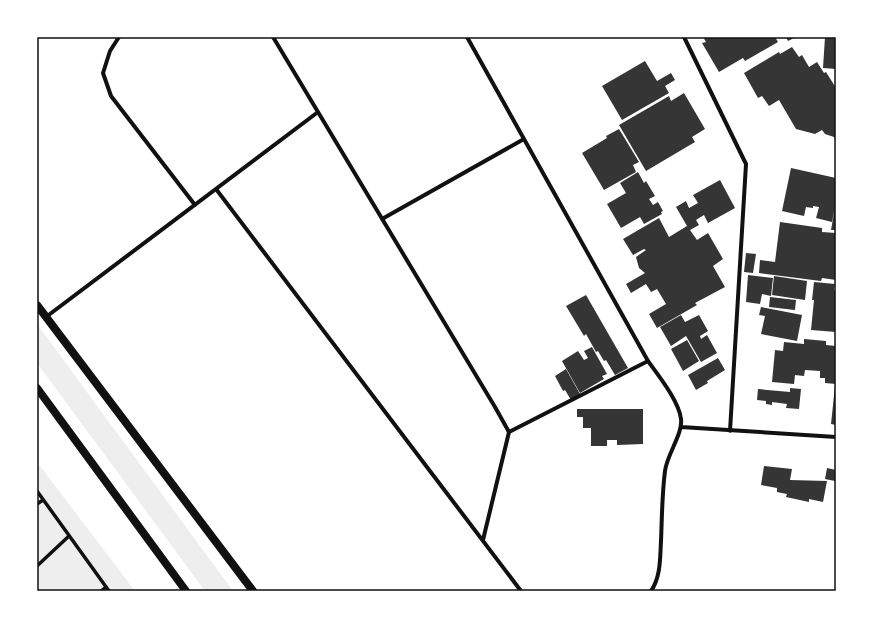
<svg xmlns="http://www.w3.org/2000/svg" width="873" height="628" font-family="Signika,sans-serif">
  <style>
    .green { fill: #eee }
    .building { fill: #353535 }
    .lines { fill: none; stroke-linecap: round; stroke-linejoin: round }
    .pedestrian { stroke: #111; stroke-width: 3.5 }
    .minor { stroke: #111; stroke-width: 4 }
    .secondary { stroke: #111; stroke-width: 8 }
    .neatline { fill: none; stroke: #111; stroke-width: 1.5 }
  </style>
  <rect width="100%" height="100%" fill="#fff"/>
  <!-- green -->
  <path class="green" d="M37,324L233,591H205L37,363Z
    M37,462L135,591H37Z"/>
  <!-- building -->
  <path class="building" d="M703,37H775L778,42L745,61L743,58L719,72L702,43L706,42Z
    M786,37H796L788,41Z
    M825,37H836V69L823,68Z
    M792,47L799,57L802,55L809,67L817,62L824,73L826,72L836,88V141L834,137L825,134L822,130L815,134L796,129L779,100L769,106L762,96L758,98L744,73L779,52L780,54Z
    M645,61L657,81L671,73L675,80L665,86L669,93L622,120L602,86Z
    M684,93L705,129L692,137L695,142L646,171L619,125L669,96L671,101Z
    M619,129L639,162L633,165L636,172L604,190L582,153L607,138L606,136Z
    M791,168L836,178V202L832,222L816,218L819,207L813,206V208L806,207L804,216L782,211Z
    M638,172L644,183L646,181L655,196L649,199L653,205L658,202L663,211L661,212L662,214L644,224L640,217L621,228L607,204L626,193L620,183Z
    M720,180L735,208L708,223L704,215L696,220L699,225L690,230L697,240L708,233L723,259L713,266L725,287L695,303L697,305L657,328L649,314L666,304L657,289L651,292L646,284L631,293L626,284L645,273L639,268L636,257L646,250L644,249L633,255L623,239L659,218L669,237L687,226L676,207L686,201L689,208L698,203L693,195Z
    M835,207L836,230H831Z
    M780,222L822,228V232L836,233V280L822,278L821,281L759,273L760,260L775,262Z
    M746,253L756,254L753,273L744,272Z
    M748,275L773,278L771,296L762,294L760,304L746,302Z
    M774,276L807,281L805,300L772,295Z
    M814,282L835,284L834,290L836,291V332L811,330L814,300H812Z
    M586,295L628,368L615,375L606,360L604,361L598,351L596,352L586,334L584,336L566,306Z
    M770,297L796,300L795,310L769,307Z
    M761,307L802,315L797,341L761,334L765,316L759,315Z
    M681,315L685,322L699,315L708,331L700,336L701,339L707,335L717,353L701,362L686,336L671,346L660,327Z
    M804,339L826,341V345L836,346V384L825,383V378H820V371L805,370L804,376L795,375L794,384L772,382L775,350L783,351L784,342L804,344Z
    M687,340L699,361L683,371L671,349Z
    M592,347L607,374L602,376L604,379L580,393L562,361L578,351L584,360L588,358L584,351Z
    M718,358L725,370L707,381L708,383L696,390L688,375Z
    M566,369L580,394L571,400L565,390L563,391L555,376Z
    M835,386H836V425L831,424Z
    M790,388L801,389L799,409L786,408L787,404L772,402V405L766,404V401L757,400L758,389L790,392Z
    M577,409H643V444L617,445V440H607V446H591V428H583V417H577Z
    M764,466L792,469L790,480L827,481L823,502L809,499V502L786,497L787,494L777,492V488L761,485Z
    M827,468L836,470L835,481L825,479Z"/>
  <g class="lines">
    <!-- pedestrian -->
    <path class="pedestrian" d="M37,491L109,591
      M37,504L43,500
      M37,566L69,536
      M101,591L106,587"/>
    <!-- minor -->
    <path class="minor" d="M119,37L110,51L103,73L111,96L195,205
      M273,37L495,407L509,432L483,540
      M467,37L648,361C658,375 679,401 681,419C683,434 667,454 665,471C662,494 662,517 661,541C660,557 661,577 651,591
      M684,37L746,164L730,431
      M216,189L521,591
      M382,219L524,139
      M46,317L318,112
      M681,427L836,437
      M509,432L648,361"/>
    <!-- secondary -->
    <path class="secondary" d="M37,305L253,591
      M37,388L186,591"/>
  </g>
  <!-- border -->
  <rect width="873" height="628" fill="none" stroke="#ffffff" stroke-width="76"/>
  <rect x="38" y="38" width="797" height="552" class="neatline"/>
</svg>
